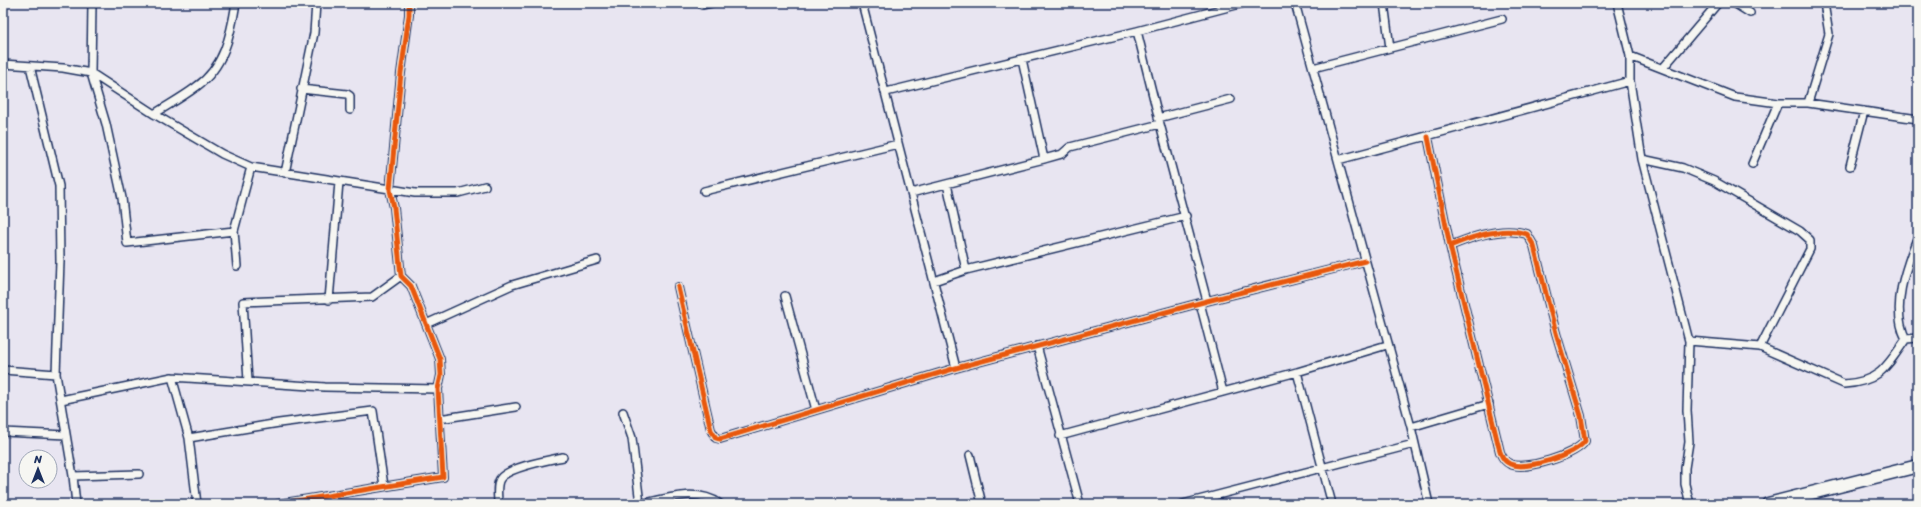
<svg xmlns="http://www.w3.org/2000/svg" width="1921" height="507" font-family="Sriracha,sans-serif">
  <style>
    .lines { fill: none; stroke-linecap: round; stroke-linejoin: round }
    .minor-casing { stroke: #1b2f5e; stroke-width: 10 }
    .trunk-casing { stroke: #1b2f5e; stroke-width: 15 }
    .minor { stroke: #f6f6f2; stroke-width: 7 }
    .trunk { stroke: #f6f6f2; stroke-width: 12 }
    .cycleway-casing { stroke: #f6f6f2; stroke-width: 8 }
    .cycleway { stroke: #e8590c; stroke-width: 5 }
  </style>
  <rect width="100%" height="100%" fill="#e8e5f1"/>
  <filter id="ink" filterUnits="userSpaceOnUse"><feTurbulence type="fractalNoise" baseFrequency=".025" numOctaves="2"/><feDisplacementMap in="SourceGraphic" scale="8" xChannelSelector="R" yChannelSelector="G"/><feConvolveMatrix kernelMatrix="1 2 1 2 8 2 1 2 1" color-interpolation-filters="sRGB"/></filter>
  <g filter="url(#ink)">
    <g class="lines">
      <!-- minor casing -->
      <g class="minor-casing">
        <path id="minor" d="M92,3L91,73L106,124L122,198L127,243L234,231
          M862,3L956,368
          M1295,3L1411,427L1429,504
          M1384,3L1390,48
          M1617,3L1630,56V81L1642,159L1689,341L1687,410L1689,442L1685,468V484L1690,504
          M1734,3L1750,13
          M702,5L711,3
          M1137,31L1160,124L1207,301
          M1630,56L1735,97L1778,103H1808L1918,119
          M1022,59L1044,159
          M3,64L63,68L91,73L154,114L222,154L251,167L234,231L237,266
          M30,66L59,186L60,261L56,374L73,476L76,504
          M1313,68L1502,19
          M1663,68L1718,3
          M301,89L347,94L350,96V110
          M886,92L1137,31L1244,3
          M1808,103L1829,34L1824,3
          M154,114C168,105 183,97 196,87C224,68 231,34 236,3
          M1158,118L1231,99
          M1428,137L1450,246L1500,452C1502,457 1505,462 1510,464C1525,471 1576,455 1585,441L1581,416L1556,333L1534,246L1527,234C1503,226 1473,236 1450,246
          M1642,159L1683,168L1714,181L1800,231L1810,240V249L1760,347
          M1338,160L1630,81
          M1752,164L1778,103
          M1850,166L1864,111
          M251,167L415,193H458L485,186
          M285,173L314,33L316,3
          M947,184L966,270
          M704,191L898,144
          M911,193L1044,159L1062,154L1070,147L1160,124
          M934,281L966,270L1186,216
          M678,287L711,430L716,438L720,439L956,368L1207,301L1365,261
          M785,296L816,410
          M329,300L339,182
          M1200,303L1223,392
          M426,324L512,285L597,260
          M1906,339C1890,308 1906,267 1918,236
          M1689,341L1760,347L1844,384C1880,382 1887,366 1906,339L1918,338
          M1037,346L1080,504
          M3,370L56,374
          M1297,372L1332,504
          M172,377L325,387L438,389
          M248,381L243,302L372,297L401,276
          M61,400L172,377L189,438L197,504
          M623,412L632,438L640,504
          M439,419L516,407
          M1411,427L1489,404
          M3,432L66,435
          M1060,436L1297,372L1387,345
          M189,438L279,423L373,411L384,486
          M970,455L982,504
          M73,476L139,474
          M278,504L443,477L438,389L441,375L440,359L411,286L401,276L394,208L390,190L401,73L409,15V3
          M498,504C498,496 496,485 500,479C508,467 549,460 563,457
          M642,504C667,498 698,488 720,504
          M1183,504L1414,444"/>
      </g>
      <!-- trunk casing -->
      <g class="trunk-casing">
        <path id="trunk" d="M1768,504L1918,466"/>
      </g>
      <!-- minor -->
      <use href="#minor" class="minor"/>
      <!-- trunk -->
      <use href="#trunk" class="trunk"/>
      <!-- cycleway casing -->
      <g class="cycleway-casing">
        <path id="cycleway" d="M1428,137L1450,246L1500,452C1502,457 1505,462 1510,464C1525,471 1576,455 1585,441L1581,416L1556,333L1534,246L1527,234C1503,226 1473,236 1450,246
          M678,287L711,430L716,438L720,439L956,368L1207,301L1365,261
          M278,504L443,477L438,389L441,375L440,359L411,286L401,276L394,208L390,190L401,73L409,15V3"/>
      </g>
      <!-- cycleway -->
      <use href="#cycleway" class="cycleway"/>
    </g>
  </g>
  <!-- margin -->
  <rect width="1921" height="507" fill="none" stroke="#f6f6f2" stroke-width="16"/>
  <rect x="8" y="8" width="1905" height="491" fill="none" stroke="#1b2f5e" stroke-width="1.5" filter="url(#ink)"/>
  <!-- north arrow -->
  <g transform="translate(38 469)"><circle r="19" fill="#f6f6f2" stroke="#9ea6b7"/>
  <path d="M0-3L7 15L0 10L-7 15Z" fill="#1b2f5e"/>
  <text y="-6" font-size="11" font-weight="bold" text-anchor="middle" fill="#1b2f5e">N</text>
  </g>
</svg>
